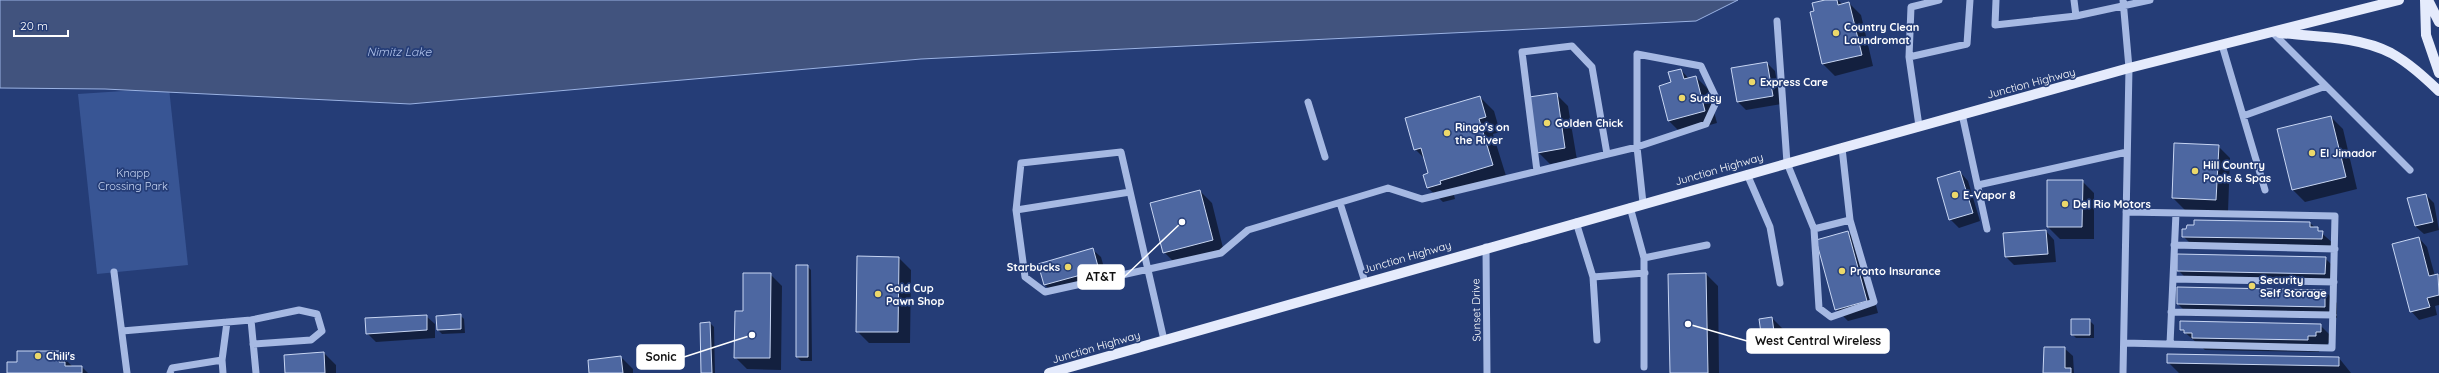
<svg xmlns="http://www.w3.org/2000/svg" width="2439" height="373" font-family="Quicksand,sans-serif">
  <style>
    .green { fill: #385594 }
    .water { fill: #41537e; stroke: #9ab2e3 }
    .shadow { fill: #0007 }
    .building { fill: #4d67a1; stroke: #c8d6f3 }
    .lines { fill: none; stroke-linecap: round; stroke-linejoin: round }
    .minor { stroke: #a6b9e3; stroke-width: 7 }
    .major { stroke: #e5ebfc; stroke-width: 10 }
    .poi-dot { fill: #ecd86a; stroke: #253d77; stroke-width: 1.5 }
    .labels { text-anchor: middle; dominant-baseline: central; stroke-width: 3.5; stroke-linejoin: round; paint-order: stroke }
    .poi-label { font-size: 11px; font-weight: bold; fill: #fff; stroke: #253d77; text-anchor: start }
    .street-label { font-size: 11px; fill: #fff; stroke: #253d77 }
    .park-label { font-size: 11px; fill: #c8d6f3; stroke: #253d77 }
    .water-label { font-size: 12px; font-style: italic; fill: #b1c3eb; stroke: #253d77 }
    .leader { fill: none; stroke: #fff; stroke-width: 1.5 }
    .callout-dot { fill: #fff; stroke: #253d77; stroke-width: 1.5 }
    .callout { fill: #fff; stroke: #fff; stroke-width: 1.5 }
    .callout-label { font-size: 12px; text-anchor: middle; font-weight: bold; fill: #111 }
  </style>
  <rect width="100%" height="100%" fill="#253d77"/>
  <!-- green -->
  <path class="green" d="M169,88L188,265L97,274L78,94Z"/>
  <!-- water -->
  <path class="water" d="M0,0H1738L1696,21L921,59L410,104L105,89L0,88Z"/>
  <!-- shadow -->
  <path class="shadow" d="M1829,0H1838L1843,5L1849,3L1861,15L1873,66L1835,76L1823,64L1815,12Z
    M1767,63L1775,71L1781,104L1746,110L1738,102Z
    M1681,70L1689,79L1696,77L1708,89L1717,123L1681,133L1669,121Z
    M1556,94L1568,106L1577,160L1550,164L1538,152Z
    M1480,97L1494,111L1500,132L1493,134L1507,179L1454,195L1455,199L1443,202L1428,188L1430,174L1425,159L1415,149Z
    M2331,117L2343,129L2357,189L2305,202L2293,190Z
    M2218,146L2230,158L2228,212L2185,210L2173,198Z
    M1960,172L1968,181L1980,221L1959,228L1950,219Z
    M2048,181H2082L2094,193V239H2060L2048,227Z
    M1200,191L1212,203L1224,252L1176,264L1164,252Z
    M2426,195L2434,203L2439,230L2424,234L2415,226Z
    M2310,223L2334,244V250L2195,248L2183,236Z
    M2046,231L2054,240L2056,262L2014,265L2006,257Z
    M1848,232L1860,244L1878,313L1848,321L1836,309Z
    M2419,238L2427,247L2435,276H2439V305L2435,306L2437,315L2419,320L2411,311Z
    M1092,249L1101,257L1107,278L1053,293L1045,285L1039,264Z
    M899,258L911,270L910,343H869L857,331Z
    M2325,258L2337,270V285L2190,282L2178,270Z
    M807,266L811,270L812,361H801L797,357Z
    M770,274L782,286L781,370L747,369L735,357L744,312Z
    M1706,274L1718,286L1719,373H1671Z
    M2178,288L2325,291L2337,303V318L2190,316L2178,304Z
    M460,315L464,319L465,333L442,334L438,330Z
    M426,316L435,324V338L376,342L367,333Z
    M1772,318L1784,330L1786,351L1775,352L1763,340Z
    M2089,320L2094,325V338H2076L2072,334Z
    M710,323L714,327L715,373H702Z
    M2320,325L2332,337V343H2328L2327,347H2320L2319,352L2205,350L2181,329Z
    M2064,348L2073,356L2074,373H2044Z
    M58,352L73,367H82L88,373H8Z
    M324,353L336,365V373H286Z
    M621,357L633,369V373H590Z
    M2339,358L2351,373H2179L2168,362Z"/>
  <!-- building -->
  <path class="building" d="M1825,0H1837L1838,5L1849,2L1862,55L1822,64L1810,12L1814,11L1812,3Z
    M1767,62L1773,96L1737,102L1731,68Z
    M1681,69L1684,79L1696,76L1705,111L1668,121L1659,86L1671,82L1668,72Z
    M1557,93L1565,148L1537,153L1529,97Z
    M1480,96L1486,117L1479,119L1493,165L1440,181L1441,184L1427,188L1423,175L1428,173L1421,148L1414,150L1405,118Z
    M2331,116L2346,177L2292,190L2277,129Z
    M2174,143L2219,145L2216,200L2172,198Z
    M1960,171L1973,213L1949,220L1937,178Z
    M2047,180H2083L2082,227H2047Z
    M1200,190L1213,240L1163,253L1150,203Z
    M2426,194L2433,222L2415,226L2407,198Z
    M2194,220L2310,222V227H2318V231H2323L2322,239L2182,237V229H2186L2187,225H2194Z
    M2046,230L2048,254L2005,257L2003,233Z
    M1848,231L1867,301L1835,310L1816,240Z
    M2419,237L2429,276L2438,274L2439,295L2427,298L2430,307L2410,312L2392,244Z
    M1093,248L1099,270L1044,285L1038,264Z
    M2177,254L2326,257L2325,274L2177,271Z
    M857,256L899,257L898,332H856Z
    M796,265H808V357H796Z
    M743,273H771L770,358H734L735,311H743Z
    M1706,273L1708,373H1670L1668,274Z
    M2177,287L2325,290V307L2177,304Z
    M461,314V329L437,330L436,316Z
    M427,315V330L366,334L365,318Z
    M1772,317L1775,339L1762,340L1759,319Z
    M2071,319H2090V335H2071Z
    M2180,321L2321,324V332H2316V336H2308V340L2192,338V333H2184V330H2180Z
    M710,322L712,373H701L700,323Z
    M2044,347H2065V368H2071V373H2043Z
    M17,351H59V362H65V366H82V373H7V362H17Z
    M324,352L325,373H285L284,355Z
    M2167,354L2339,357V366L2167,363Z
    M621,356L623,373H589L588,360Z"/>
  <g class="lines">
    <!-- minor -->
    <path class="minor" d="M1996,0L1995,25L2076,16L2150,0
      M2074,0L2076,16
      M2123,0L2129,68L2123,373
      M1777,21L1787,163L1814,229L1819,308L1831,317L1874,302L1850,220L1842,148
      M2272,32L2410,170
      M2222,45L2265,190
      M1909,57L1967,44L1970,0
      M1308,102L1325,157
      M1962,114L1987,229
      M2243,116L2326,86
      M1919,126L1909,57L1911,7L1939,0
      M1537,171L1522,52L1572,46L1592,67L1607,154
      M1747,174L1770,227L1780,283
      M1978,185L2127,152
      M1340,203L1365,282
      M1630,207L1644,258V367
      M1016,210L1130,192
      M1576,222L1593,277
      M1814,229L1850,220
      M2174,245L2335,249
      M1486,247L1487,373
      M1644,258L1707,245
      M114,272L127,373
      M2173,279L2334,282
      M2171,312L2333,315
      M251,320L256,373
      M122,331L251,320L299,310L317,314L322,331L311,340L253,344
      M1164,340L1121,152L1021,163L1016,210L1025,277L1045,292L1221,253L1248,230L1388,188L1422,199L1637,147L1706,124L1717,100L1701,66L1637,54V147L1643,203
      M1597,340L1593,277L1645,273
      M2124,343L2332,348L2335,216L2126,212
      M2170,344L2176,213
      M170,373L172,368L222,360
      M223,373L222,360L227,322"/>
    <!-- major -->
    <path class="major" d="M2425,0L2426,35L2439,73
      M2428,0L2439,22
      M2280,33C2317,37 2358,36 2391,53C2409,63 2424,77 2439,91
      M1049,373L1842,148L2129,68L2399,0"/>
  </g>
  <!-- markers -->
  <g class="poi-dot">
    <circle cx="1836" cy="33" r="4"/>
    <circle cx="1752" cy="82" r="4"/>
    <circle cx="1682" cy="98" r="4"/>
    <circle cx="1547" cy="123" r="4"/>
    <circle cx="1447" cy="133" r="4"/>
    <circle cx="2312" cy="153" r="4"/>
    <circle cx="2195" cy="171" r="4"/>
    <circle cx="1955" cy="195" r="4"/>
    <circle cx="2065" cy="204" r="4"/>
    <circle cx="1068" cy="267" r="4"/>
    <circle cx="1842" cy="271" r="4"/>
    <circle cx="2252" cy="286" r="4"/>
    <circle cx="878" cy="294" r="4"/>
    <circle cx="38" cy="356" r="4"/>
  </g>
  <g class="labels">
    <!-- poi labels -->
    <g class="poi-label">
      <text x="1844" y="27">Country Clean<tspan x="1844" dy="13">Laundromat</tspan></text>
      <text x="1760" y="82">Express Care</text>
      <text x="1690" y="98">Sudsy</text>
      <text x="1555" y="123">Golden Chick</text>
      <text x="1455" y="127">Ringo's on<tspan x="1455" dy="13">the River</tspan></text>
      <text x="2320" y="153">El Jimador</text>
      <text x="2203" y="165">Hill Country<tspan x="2203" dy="13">Pools &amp; Spas</tspan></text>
      <text x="1963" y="195">E-Vapor 8</text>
      <text x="2073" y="204">Del Rio Motors</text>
      <text x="1060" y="267" text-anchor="end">Starbucks</text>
      <text x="1850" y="271">Pronto Insurance</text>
      <text x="2260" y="280">Security<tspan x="2260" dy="13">Self Storage</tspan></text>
      <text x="886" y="288">Gold Cup<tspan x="886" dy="13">Pawn Shop</tspan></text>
      <text x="46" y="356">Chili's</text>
    </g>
    <!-- street labels -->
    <g class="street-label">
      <text transform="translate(2031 83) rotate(-15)">Junction Highway</text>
      <text transform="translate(1719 169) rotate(-16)">Junction Highway</text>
      <text transform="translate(1407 257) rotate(-16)">Junction Highway</text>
      <text transform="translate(1476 310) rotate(-91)">Sunset Drive</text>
      <text transform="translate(1096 347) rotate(-16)">Junction Highway</text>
    </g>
    <!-- park labels -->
    <g class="park-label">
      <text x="133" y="173">Knapp<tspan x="133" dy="13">Crossing Park</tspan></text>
    </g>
    <!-- water labels -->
    <g class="water-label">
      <text x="399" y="51">Nimitz Lake</text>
    </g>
  </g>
  <!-- callouts -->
  <path class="leader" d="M1182 222L1124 277M1688 324L1747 341M752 335L684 357"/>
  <g class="callout-dot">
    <circle cx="1182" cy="222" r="4"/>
    <circle cx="1688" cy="324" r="4"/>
    <circle cx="752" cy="335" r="4"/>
  </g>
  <g class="callout">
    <rect x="1078" y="265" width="46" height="24" rx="4"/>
    <rect x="1747" y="329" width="142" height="24" rx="4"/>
    <rect x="637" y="345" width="47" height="24" rx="4"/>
  </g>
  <g class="callout-label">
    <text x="1101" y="281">AT&amp;T</text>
    <text x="1818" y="345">West Central Wireless</text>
    <text x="661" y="361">Sonic</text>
  </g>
  <!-- scale -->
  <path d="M14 30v6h54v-6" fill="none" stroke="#ffffff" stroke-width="2"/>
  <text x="20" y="30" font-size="12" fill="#ffffff" stroke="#253d77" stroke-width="3" paint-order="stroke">20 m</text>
</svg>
